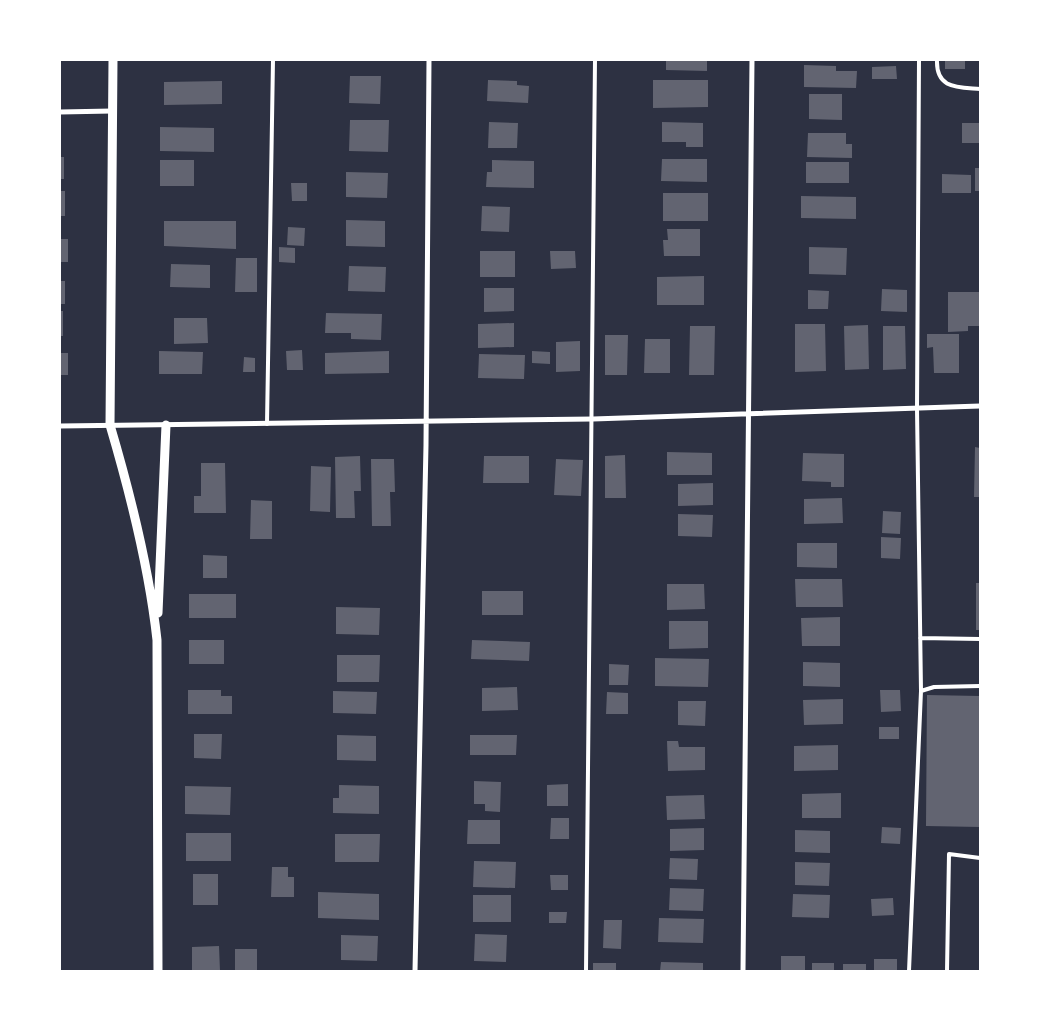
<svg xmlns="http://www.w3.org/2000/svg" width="1040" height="1031" font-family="Poppins,sans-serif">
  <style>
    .building { fill: #626471 }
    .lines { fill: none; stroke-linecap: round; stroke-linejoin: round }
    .service { stroke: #fff; stroke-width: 4 }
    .minor { stroke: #fff; stroke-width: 5 }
    .tertiary { stroke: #fff; stroke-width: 9 }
  </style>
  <rect width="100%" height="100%" fill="#2d3142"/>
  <!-- building -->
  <path class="building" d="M666,60H707V71L666,70Z
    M945,60H965V69H945Z
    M804,65L836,66V71H857L856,88L804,87Z
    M896,66L897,79H872V67Z
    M350,76H381L380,104L349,103Z
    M488,80L517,81V85L529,86L528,103L487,101Z
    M653,80H708V107L653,108Z
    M222,81V104L164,105V82Z
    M809,94H842V120L809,119Z
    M350,120H389L388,152L349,151Z
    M489,122L518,123L517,148H488Z
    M662,122L703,123V147H686V142H662Z
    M962,123H980V143H962Z
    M160,127L214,128V152L160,151Z
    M808,133H846V144H852V158L807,157Z
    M60,157H64V179H60Z
    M662,159H707V182L661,181Z
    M160,160H194V186H160Z
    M492,160L534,161V188L486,187L487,172H492Z
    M806,162H849V183H806Z
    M975,168H980V191H975Z
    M346,172L388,173L387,198L346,197Z
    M942,174L971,175V193H942Z
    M291,183H307V201H292Z
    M60,191H65V216H60Z
    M663,193H708V221H663Z
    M801,196L856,197V219L801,218Z
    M482,206L510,207L509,232L481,231Z
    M346,220L385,221V247L346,246Z
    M164,221H236V249L164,246Z
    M288,227L305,228L304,246L287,245Z
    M667,229H700V256H664L663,240H668Z
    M60,239H68V262H60Z
    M279,247L295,248V263L279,262Z
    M809,247L847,248L846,275L809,274Z
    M480,251H515V277H480Z
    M550,251H575L576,268L551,269Z
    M236,258H257V292H235Z
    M171,264L210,265V288L170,287Z
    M349,266L386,267L385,292L348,291Z
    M704,276V305H657V277Z
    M60,281H65V304H60Z
    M484,288H514V311L484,312Z
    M882,289L907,290V312L881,311Z
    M808,290L829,291L828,309H808Z
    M948,292H980V326H968V331L948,332Z
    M60,311H63V336H60Z
    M326,313L382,314L381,340L351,339V333H325Z
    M174,318H207L208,343L174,344Z
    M514,323V347L478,348V324Z
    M795,324H825L826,371L795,372Z
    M868,325L869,369L845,370L844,326Z
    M690,326H715L714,375H689Z
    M883,326H905L906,369L883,370Z
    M927,334H959V373H934L933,347L927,348Z
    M605,335H628L627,375H605Z
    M645,339H670V373H644Z
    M580,341V371L556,372V342Z
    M302,350L303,370H287L286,351Z
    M159,351L203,352L202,374H159Z
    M389,351V373L325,374V353Z
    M532,351L550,352V364L532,363Z
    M60,353H68V375H60Z
    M479,354L525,355L524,379L478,378Z
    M244,357L255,358V372H243Z
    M975,447L980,448V497H974Z
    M667,452L712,453V475H667Z
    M803,453L844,454V487H831V482L802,481Z
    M625,455L626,498H605V456Z
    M360,456L361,491H354L355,518H336L335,457Z
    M484,456H529V483H483Z
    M371,459H394L395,492H390L391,526H372Z
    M556,459L583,460L581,496L554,495Z
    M201,463H225L226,513H194V496H201Z
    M311,466L331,467L330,512L310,511Z
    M713,483V505L678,506V484Z
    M842,498L843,523L804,524V499Z
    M251,500L272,501V539H250Z
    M883,511L901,512L900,534L882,533Z
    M678,514L713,515L712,537L678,536Z
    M881,537L901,538L900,559L881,558Z
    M797,543H837V568L797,567Z
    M203,555L227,556V578H203Z
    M795,579H842L843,607H796Z
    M976,583H980V630H976Z
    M667,584H704L705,609L667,610Z
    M482,591H523V615H482Z
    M189,594H236V618H189Z
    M336,607L380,608L379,635L336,634Z
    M840,617V646H802L801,618Z
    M669,621H708V648L669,649Z
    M189,640H224V664H189Z
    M472,640L530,642L529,661L471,659Z
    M337,655H380L379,682H337Z
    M655,658L709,659L708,687L655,686Z
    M803,662L840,663V687L803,686Z
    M609,664L629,665L628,685H609Z
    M517,687L518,710L482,711V688Z
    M188,690H221V696H232V714H188Z
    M880,690H900L901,711L881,712Z
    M333,691L377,692L376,714L333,713Z
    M607,692L628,693V714H606Z
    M927,695L980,696V827L926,826Z
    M843,699V724L804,725L803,700Z
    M678,701H706L705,726L678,725Z
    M879,727H899V739H879Z
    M194,734H222L221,759L194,758Z
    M337,735L376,736V761L337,760Z
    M470,735H517L516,755H470Z
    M667,741H678L679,747H705V770L668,771Z
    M838,745V770L794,771V746Z
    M474,781L501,782L500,812L485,811V804H474Z
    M568,784V806H547V785Z
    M339,785L379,786V814L333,813V798H339Z
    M185,786L231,787L230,815L185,814Z
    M841,793V818H802V794Z
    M704,795L705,819L667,820L666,796Z
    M551,818H569V839H550Z
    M468,820H500V844H467Z
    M882,827L901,828L900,844L881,843Z
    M704,828V850L670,851V829Z
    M795,830L830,831V853L795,852Z
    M186,833H231V861H186Z
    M335,834H380L379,862H335Z
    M670,858L698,859L697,880L669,879Z
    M474,861L516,862L515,888L473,887Z
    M795,862L830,863L829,886L795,885Z
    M272,867H288V877H294V897H271Z
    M193,874H218V905H193Z
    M550,875H568V890H551Z
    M670,888L704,889L703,911L669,910Z
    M318,892L379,894V920L318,918Z
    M793,894L830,895L829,918L792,917Z
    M473,895H511V922H473Z
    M893,898L894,915L872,916L871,899Z
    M549,912H567L566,923H549Z
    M659,918L704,919L703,943L658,942Z
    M604,920H622L621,949L603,948Z
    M475,934L507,935L506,962L474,961Z
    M341,935L378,936L377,961L341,960Z
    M219,946L220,971H192V947Z
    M235,949H257V971H235Z
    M781,956H805V971H781Z
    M874,959H897V971H874Z
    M661,962L703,963V971H660Z
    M593,963H616V971H593Z
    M812,963H834V971H812Z
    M843,964H866V971H843Z"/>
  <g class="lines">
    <!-- service -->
    <path class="service" d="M937,60C936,89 957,87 980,89
      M267,424L273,60
      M920,638L980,639
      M921,691L934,687L980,686
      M586,971L595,60
      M909,971L921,691L917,409L919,60
      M947,971L949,854L980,858"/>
    <!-- minor -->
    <path class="minor" d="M60,112L112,111
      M60,426L593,419L980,406
      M415,971L426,445L429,60
      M743,971L752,60"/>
    <!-- tertiary -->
    <path class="tertiary" d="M113,60L110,425C131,496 149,567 157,640L158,971
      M158,613L166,425"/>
  </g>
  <!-- border -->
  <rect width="1040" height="1031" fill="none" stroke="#ffffff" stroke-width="122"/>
</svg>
